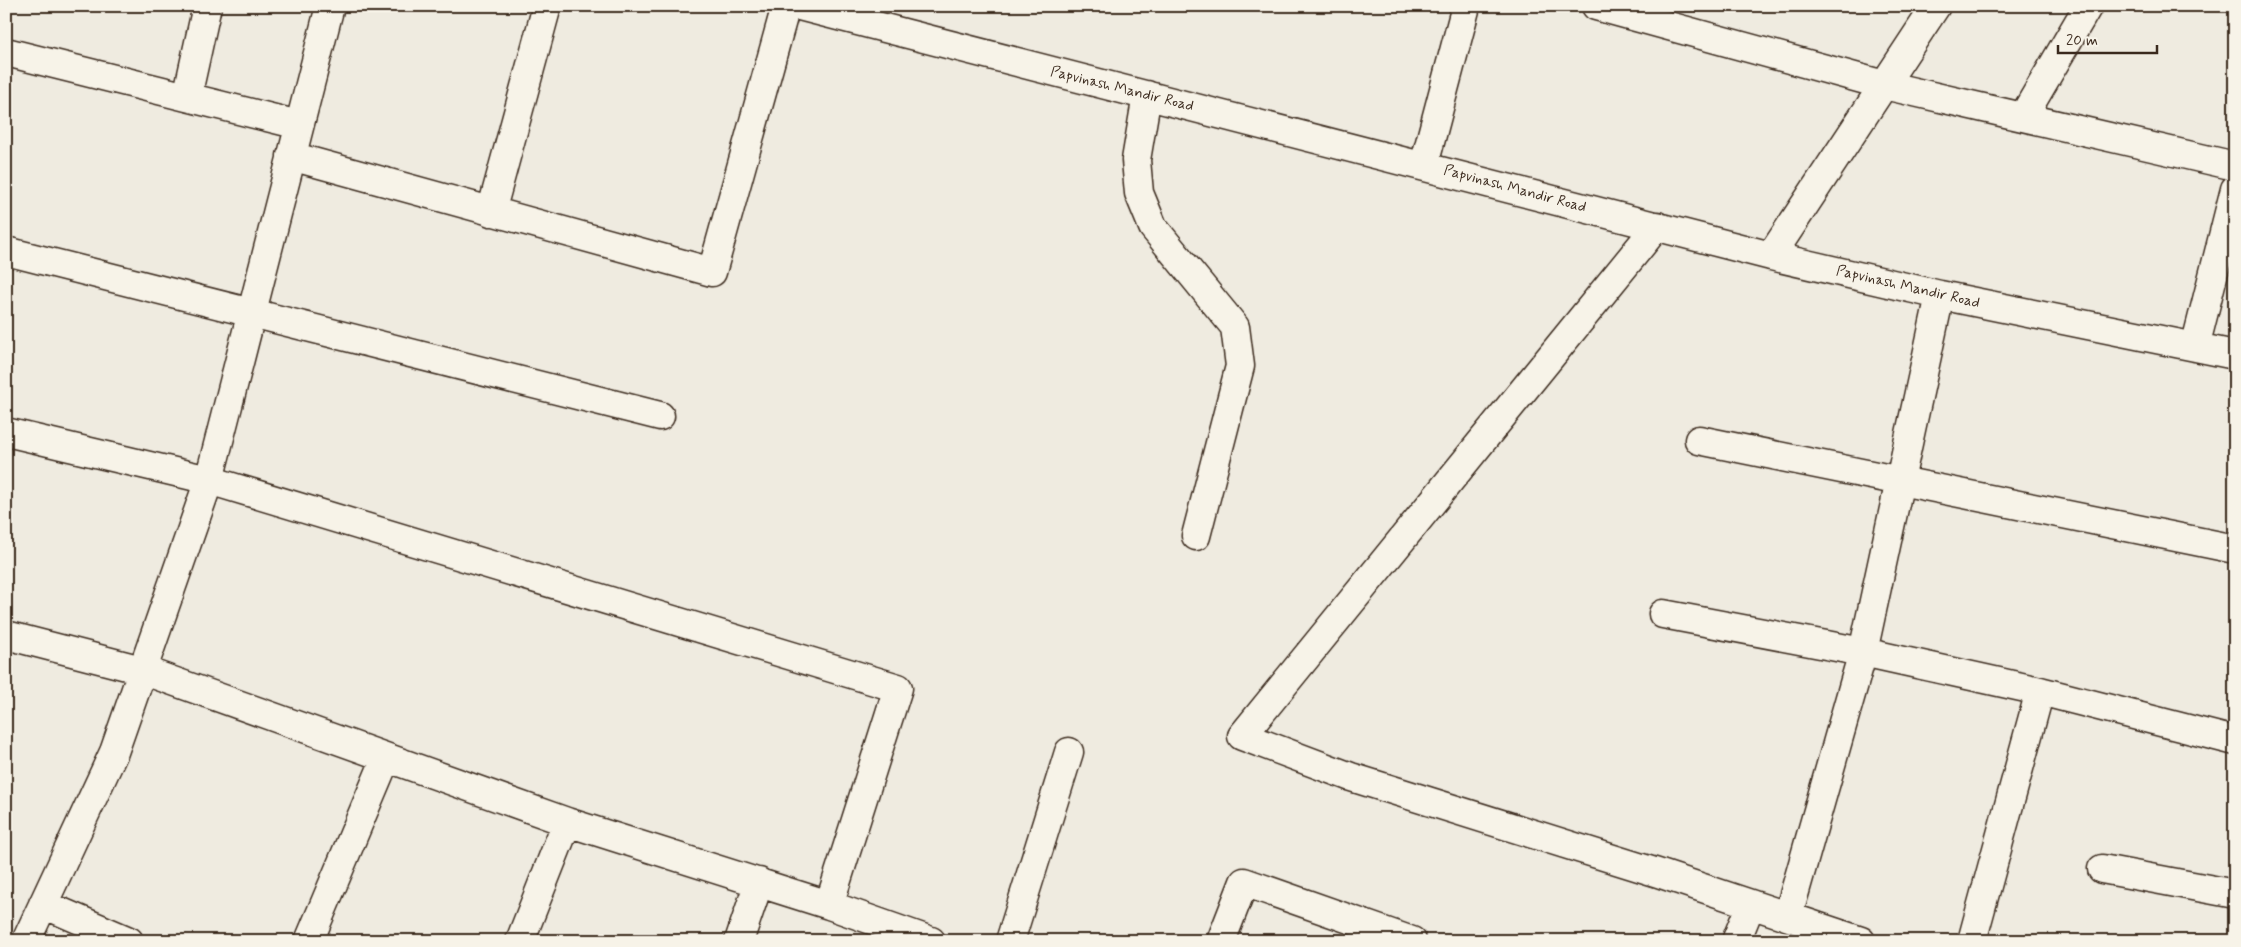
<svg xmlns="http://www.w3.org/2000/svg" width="2241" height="947" font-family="Mynerve,sans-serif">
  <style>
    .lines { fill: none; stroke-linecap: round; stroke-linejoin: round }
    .minor-casing { stroke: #3b2a1e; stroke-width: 31 }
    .minor { stroke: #f7f3e8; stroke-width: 28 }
    .labels { text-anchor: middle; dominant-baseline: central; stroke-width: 5; stroke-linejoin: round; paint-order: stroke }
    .street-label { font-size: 15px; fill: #3b2a1e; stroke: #f7f3e8 }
  </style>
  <rect width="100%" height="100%" fill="#efebe0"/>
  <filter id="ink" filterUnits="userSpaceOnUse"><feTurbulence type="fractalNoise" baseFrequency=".02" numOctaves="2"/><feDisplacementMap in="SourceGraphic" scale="10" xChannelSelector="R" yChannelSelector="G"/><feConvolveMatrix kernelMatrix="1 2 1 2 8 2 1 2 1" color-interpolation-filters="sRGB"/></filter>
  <g filter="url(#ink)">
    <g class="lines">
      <!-- minor casing -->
      <g class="minor-casing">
        <path id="minor" d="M799,6L1771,256L1940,295L2235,355
          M1596,6L1884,85L2235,166
          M6,52L299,125
          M1147,95L1136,160L1139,193L1153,227L1235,327L1240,366L1196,536
          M187,97L207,6
          M2023,117L2088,6
          M291,156L712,272L786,6
          M1424,165L1466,6
          M491,212L547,6
          M1657,226L1242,736L1351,777L1658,873L1861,941
          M6,251L660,416
          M1771,256L1936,6
          M1940,295L1863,652L2040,691L1972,941
          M2195,347L2235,189
          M6,432L209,480L898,688L829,905
          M1699,440L2235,549
          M1663,614L1863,652L1788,916
          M6,635L142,670L567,822L520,941
          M2040,691L2235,741
          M567,822L829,905L931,941
          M2102,869L2235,894
          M43,904L129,941
          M26,941L114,752L209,480L330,6
          M309,941L386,758
          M739,941L759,882
          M1010,941L1069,752
          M1221,941L1244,882L1412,941
          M1736,941L1751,904"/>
      </g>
      <!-- minor -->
      <use href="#minor" class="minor"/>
    </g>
  </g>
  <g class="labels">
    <!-- street labels -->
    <g class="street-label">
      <text transform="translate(1122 89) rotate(14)">Papvinash Mandir Road</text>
      <text transform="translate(1515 189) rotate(15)">Papvinash Mandir Road</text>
      <text transform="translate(1908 287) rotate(13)">Papvinash Mandir Road</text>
    </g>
  </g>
  <!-- margin -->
  <rect width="2241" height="947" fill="none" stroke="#f7f3e8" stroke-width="25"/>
  <rect x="12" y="12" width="2216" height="922" fill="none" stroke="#3b2a1e" stroke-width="2" filter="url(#ink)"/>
  <!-- scale -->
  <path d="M2058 45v8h99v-8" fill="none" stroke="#3b2a1e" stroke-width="2.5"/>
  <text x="2066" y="45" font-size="15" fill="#3b2a1e" stroke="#f7f3e8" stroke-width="4" paint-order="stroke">20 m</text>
</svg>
